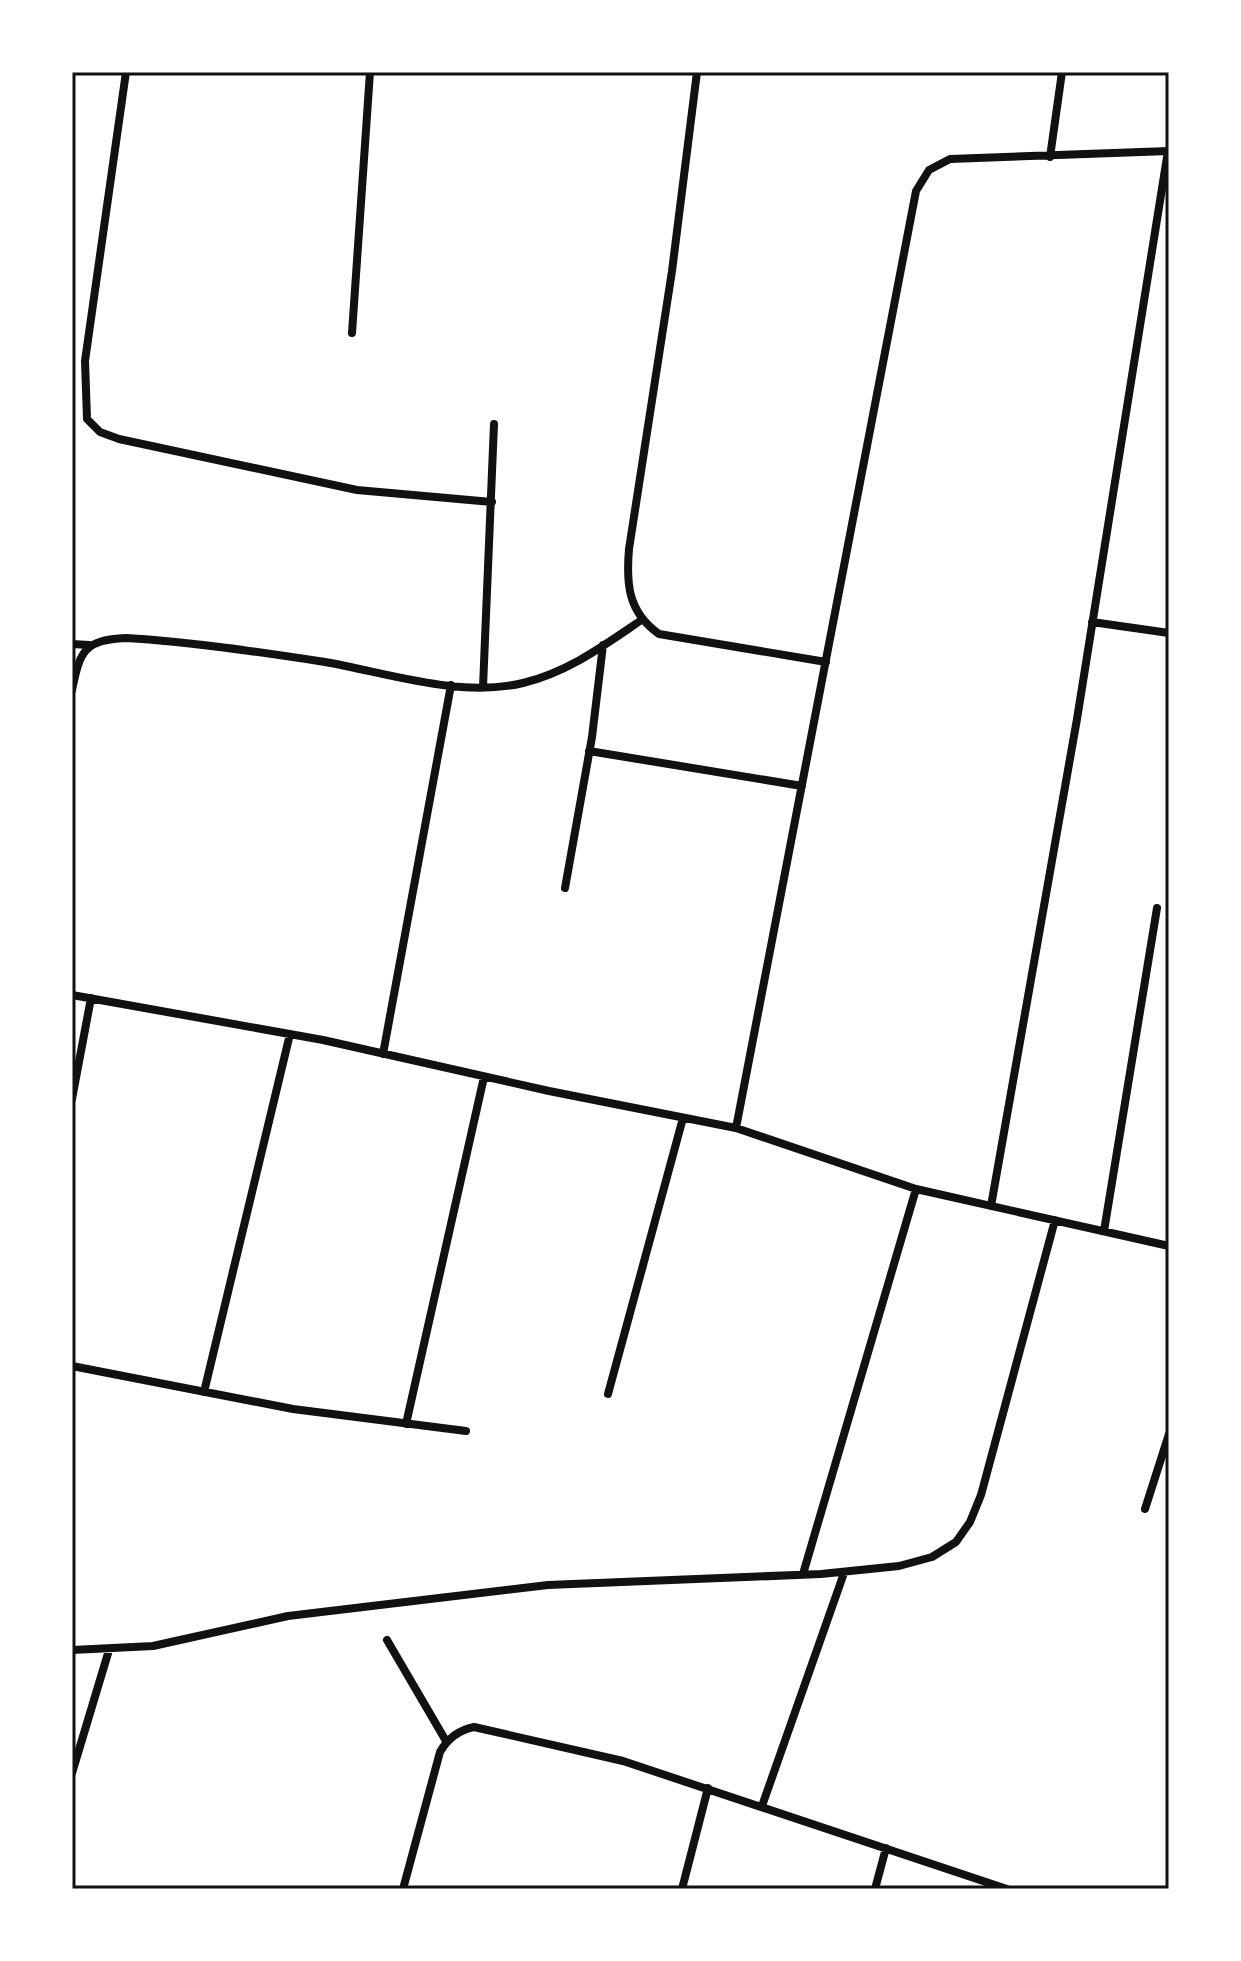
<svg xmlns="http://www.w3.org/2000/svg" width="1241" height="1961" font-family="'Public Sans',sans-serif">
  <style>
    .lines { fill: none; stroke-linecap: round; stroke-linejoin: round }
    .minor { stroke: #111; stroke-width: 8 }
    .neatline { fill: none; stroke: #111; stroke-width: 3 }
  </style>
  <rect width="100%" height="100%" fill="#fff"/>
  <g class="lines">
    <!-- minor -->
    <path class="minor" d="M126,72L85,361L87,419L100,432L119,439L357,490L492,502
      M697,72L672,271L629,549C626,584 628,612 659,634L826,662
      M1050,157L1062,72
      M352,333L370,72
      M1092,622L1169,633
      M72,644L89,645
      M483,687L494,424
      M72,690C80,651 84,640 126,638C192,642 259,652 325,662C388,673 459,698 523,683C568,672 603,646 640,621
      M589,751L802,786
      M565,888L592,737L603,645
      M72,995L323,1040L549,1091L736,1128L916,1189L1169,1246
      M383,1054L451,685
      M72,1099L91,998
      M736,1128L916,191L929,170L950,159L1169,151
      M991,1206L1077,719L1168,151
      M1104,1231L1157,908
      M72,1366L293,1409L466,1431
      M204,1392L290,1034
      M608,1394L683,1118
      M406,1424L484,1077
      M1145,1509L1169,1434
      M803,1574L916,1189
      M387,1640L446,1741
      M72,1650L153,1646L288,1616L548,1585L821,1574L899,1566L932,1557L956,1542L970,1522L981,1495L1055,1220
      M72,1773L109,1650
      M762,1806L844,1573
      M403,1889L440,1752C448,1738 459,1730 474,1727L623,1761L1007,1889
      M682,1889L708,1788
      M875,1889L886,1848"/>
  </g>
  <!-- border -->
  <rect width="1241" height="1961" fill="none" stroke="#ffffff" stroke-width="148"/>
  <rect x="74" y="74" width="1093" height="1813" class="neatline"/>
</svg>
